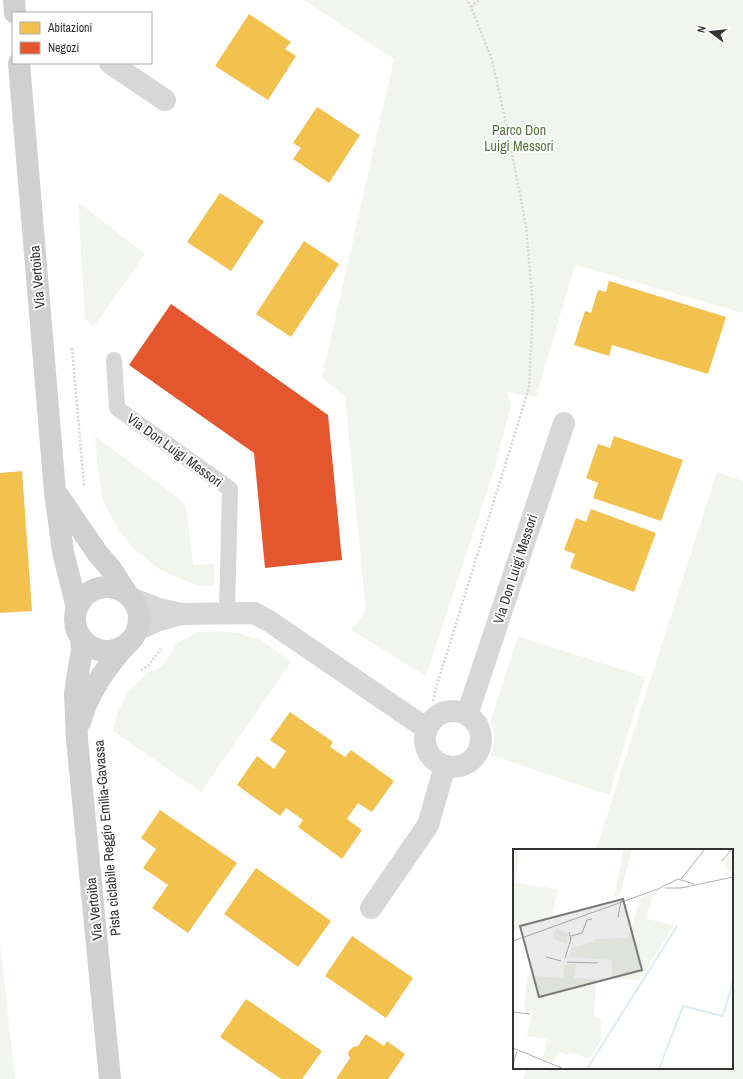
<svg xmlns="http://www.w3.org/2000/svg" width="743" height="1079" font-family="'Archivo Narrow',sans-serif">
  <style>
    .green { fill: #f1f5ed }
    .homes { fill: #f2c14e }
    .shops { fill: #e4572e }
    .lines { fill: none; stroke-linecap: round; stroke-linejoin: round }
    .path { stroke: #d6d6d6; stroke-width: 2.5; stroke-dasharray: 2 2; stroke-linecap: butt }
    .service { stroke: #d7d7d7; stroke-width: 16 }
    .minor { stroke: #d7d7d7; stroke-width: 22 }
    .secondary { stroke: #d0d0d0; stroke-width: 22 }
    .labels { text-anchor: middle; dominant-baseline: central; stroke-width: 4; stroke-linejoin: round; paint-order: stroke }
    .park-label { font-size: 14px; fill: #56703f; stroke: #fff }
    .street-label { font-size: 14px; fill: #333; stroke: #fff }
    .inset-river { fill: none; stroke: #ddebf3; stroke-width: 2 }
    .inset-road { fill: none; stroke: #adadad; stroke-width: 1 }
    .view { fill: #7a7a7a; fill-opacity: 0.15; stroke: #7a7a7a; stroke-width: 2 }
    .inset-edge { fill: none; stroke: #333; stroke-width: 2 }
  </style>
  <rect width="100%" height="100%" fill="#fff"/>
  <!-- green -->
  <path class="green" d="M304,0H743V313L575,265L536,397L507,392L511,405L493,473L426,676L351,630L366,611L345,397L322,377L394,59Z
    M78,202L145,254L94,326L85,319Z
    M95,436L177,497L186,507L193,565L214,564V586H197L159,569L132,547L115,524L103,500L98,469Z
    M717,472L743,481V1079H523L527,1068H732V850H596Z
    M218,631L238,633L261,640L291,662L201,792L113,731L117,714L127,694L148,672L158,669L166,661L176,644L198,632Z
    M518,636L645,677L609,795L491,755C494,743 497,734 490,723Z
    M0,943L15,1079H0Z"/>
  <!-- homes -->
  <path class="homes" d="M249,14L291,42L285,49L296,56L268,100L215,66Z
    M317,107L360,135L329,183L293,159L301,148L293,143Z
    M220,193L264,221L231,271L187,242Z
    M304,241L339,264L291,337L256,314Z
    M609,281L726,317L708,374L612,345L609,356L574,345L585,311L591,313L598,290L606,292Z
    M614,436L683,460L661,521L593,498L598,483L586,478L598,444L610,448Z
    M22,471L32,611L0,613V473Z
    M591,509L656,533L634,592L570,568L575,554L564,550L576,518L586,522Z
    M290,712L333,742L330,747L345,757L351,750L394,781L372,812L358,803L347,819L362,830L342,859L298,827L303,820L286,808L280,816L237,785L257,756L274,769L286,751L270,740Z
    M160,810L237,863L188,933L152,908L168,885L143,868L156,849L141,838Z
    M256,868L331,921L298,967L224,914Z
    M352,936L413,978L386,1018L325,976Z
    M246,999L322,1051L302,1079H281L220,1037Z
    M366,1034L384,1046L387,1041L405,1054L388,1079H336L350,1058L348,1054L349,1051L353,1047L358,1046Z"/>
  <!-- shops -->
  <path class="shops" d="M171,304L328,415L342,560L265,568L254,453L129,365Z"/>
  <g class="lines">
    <!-- path -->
    <path class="path" d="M471,7L479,0
      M72,348L84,485
      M141,670L148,666L161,649
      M433,701L436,688L529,388L533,306L526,226L508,132L492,60L471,7L467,0"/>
    <!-- service -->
    <path class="service" d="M114,360L117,408L230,489L227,613"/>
    <!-- minor -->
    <path class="minor" d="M110,63L165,100
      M133,599L159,609L182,614L156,621L137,630
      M182,614L254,613L269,621L427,729
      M425 739a28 28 0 1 1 56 0a28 28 0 1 1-56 0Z
      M467,715L564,423
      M371,908L428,825L445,766"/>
    <!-- secondary -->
    <path class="secondary" d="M14,0L15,13
      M19,63L55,492L63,552L77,608
      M57,494L98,554L111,569L126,592
      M75 619a32 32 0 1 1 64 0a32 32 0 1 1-64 0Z
      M81,637L82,651L79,667L75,693L77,739L110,1079
      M80,722C88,693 106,667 126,645"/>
  </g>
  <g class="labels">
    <!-- park labels -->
    <g class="park-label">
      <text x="519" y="130">Parco Don<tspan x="519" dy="16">Luigi Messori</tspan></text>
    </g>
    <!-- street labels -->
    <g class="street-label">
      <text transform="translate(37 277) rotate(-95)">Via Vertoiba</text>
      <text transform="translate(175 450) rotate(36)">Via Don Luigi Messori</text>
      <text transform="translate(515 569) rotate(-72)">Via Don Luigi Messori</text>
      <text transform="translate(107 838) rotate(-95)">Pista ciclabile Reggio Emilia-Gavassa</text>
      <text transform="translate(94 909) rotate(-96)">Via Vertoiba</text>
    </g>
  </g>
  <!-- overview -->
  <g transform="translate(513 849)">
    <rect width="220" height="220" fill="#fff"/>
    <path d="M0,0H7L2,34L45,40L39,67L0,82ZM111,0H119L107,46L101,48ZM215,7L220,14V21L215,23L212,15ZM140,45L134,70L161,76L126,131L99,130V111L57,108L59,99L81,93L82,90L115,89L128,48ZM43,79L55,85L54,95L40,89ZM63,115L61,129L83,130L81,168L88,170V191L76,210L56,203L55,206L45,203L40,213L30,210L34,190L14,187L19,162L11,161L14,127L50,129L51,116Z" fill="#f1f5ed"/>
    <path class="inset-river" d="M74,220L164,77M146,220L170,157L210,167L220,132"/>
    <path class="inset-road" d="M209,12L219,0M168,30L192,0M152,39H168L220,28M105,68L108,52M58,87L69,84L74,71L79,70M0,92L145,40L165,30L181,35M33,108L48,112M52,109L58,90L56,83M54,113L84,114M0,163L17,165M0,199L51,220M0,215L4,202"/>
    <path class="view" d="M110,50L129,121L26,148L7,77Z"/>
    <rect width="220" height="220" class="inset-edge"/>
  </g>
  <!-- legend -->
  <rect x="12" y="12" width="140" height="52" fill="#ffffff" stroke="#adadad"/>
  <rect x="20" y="22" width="20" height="12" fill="#f2c14e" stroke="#adadad"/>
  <text x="48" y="32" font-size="12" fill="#333333">Abitazioni</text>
  <rect x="20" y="42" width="20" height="12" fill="#e4572e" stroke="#adadad"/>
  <text x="48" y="52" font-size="12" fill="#333333">Negozi</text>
  <!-- north arrow -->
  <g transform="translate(711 32) rotate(285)" stroke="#ffffff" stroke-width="3" paint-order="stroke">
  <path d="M0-3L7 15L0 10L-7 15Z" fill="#333333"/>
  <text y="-6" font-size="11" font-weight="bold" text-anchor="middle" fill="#333333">N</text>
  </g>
</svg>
